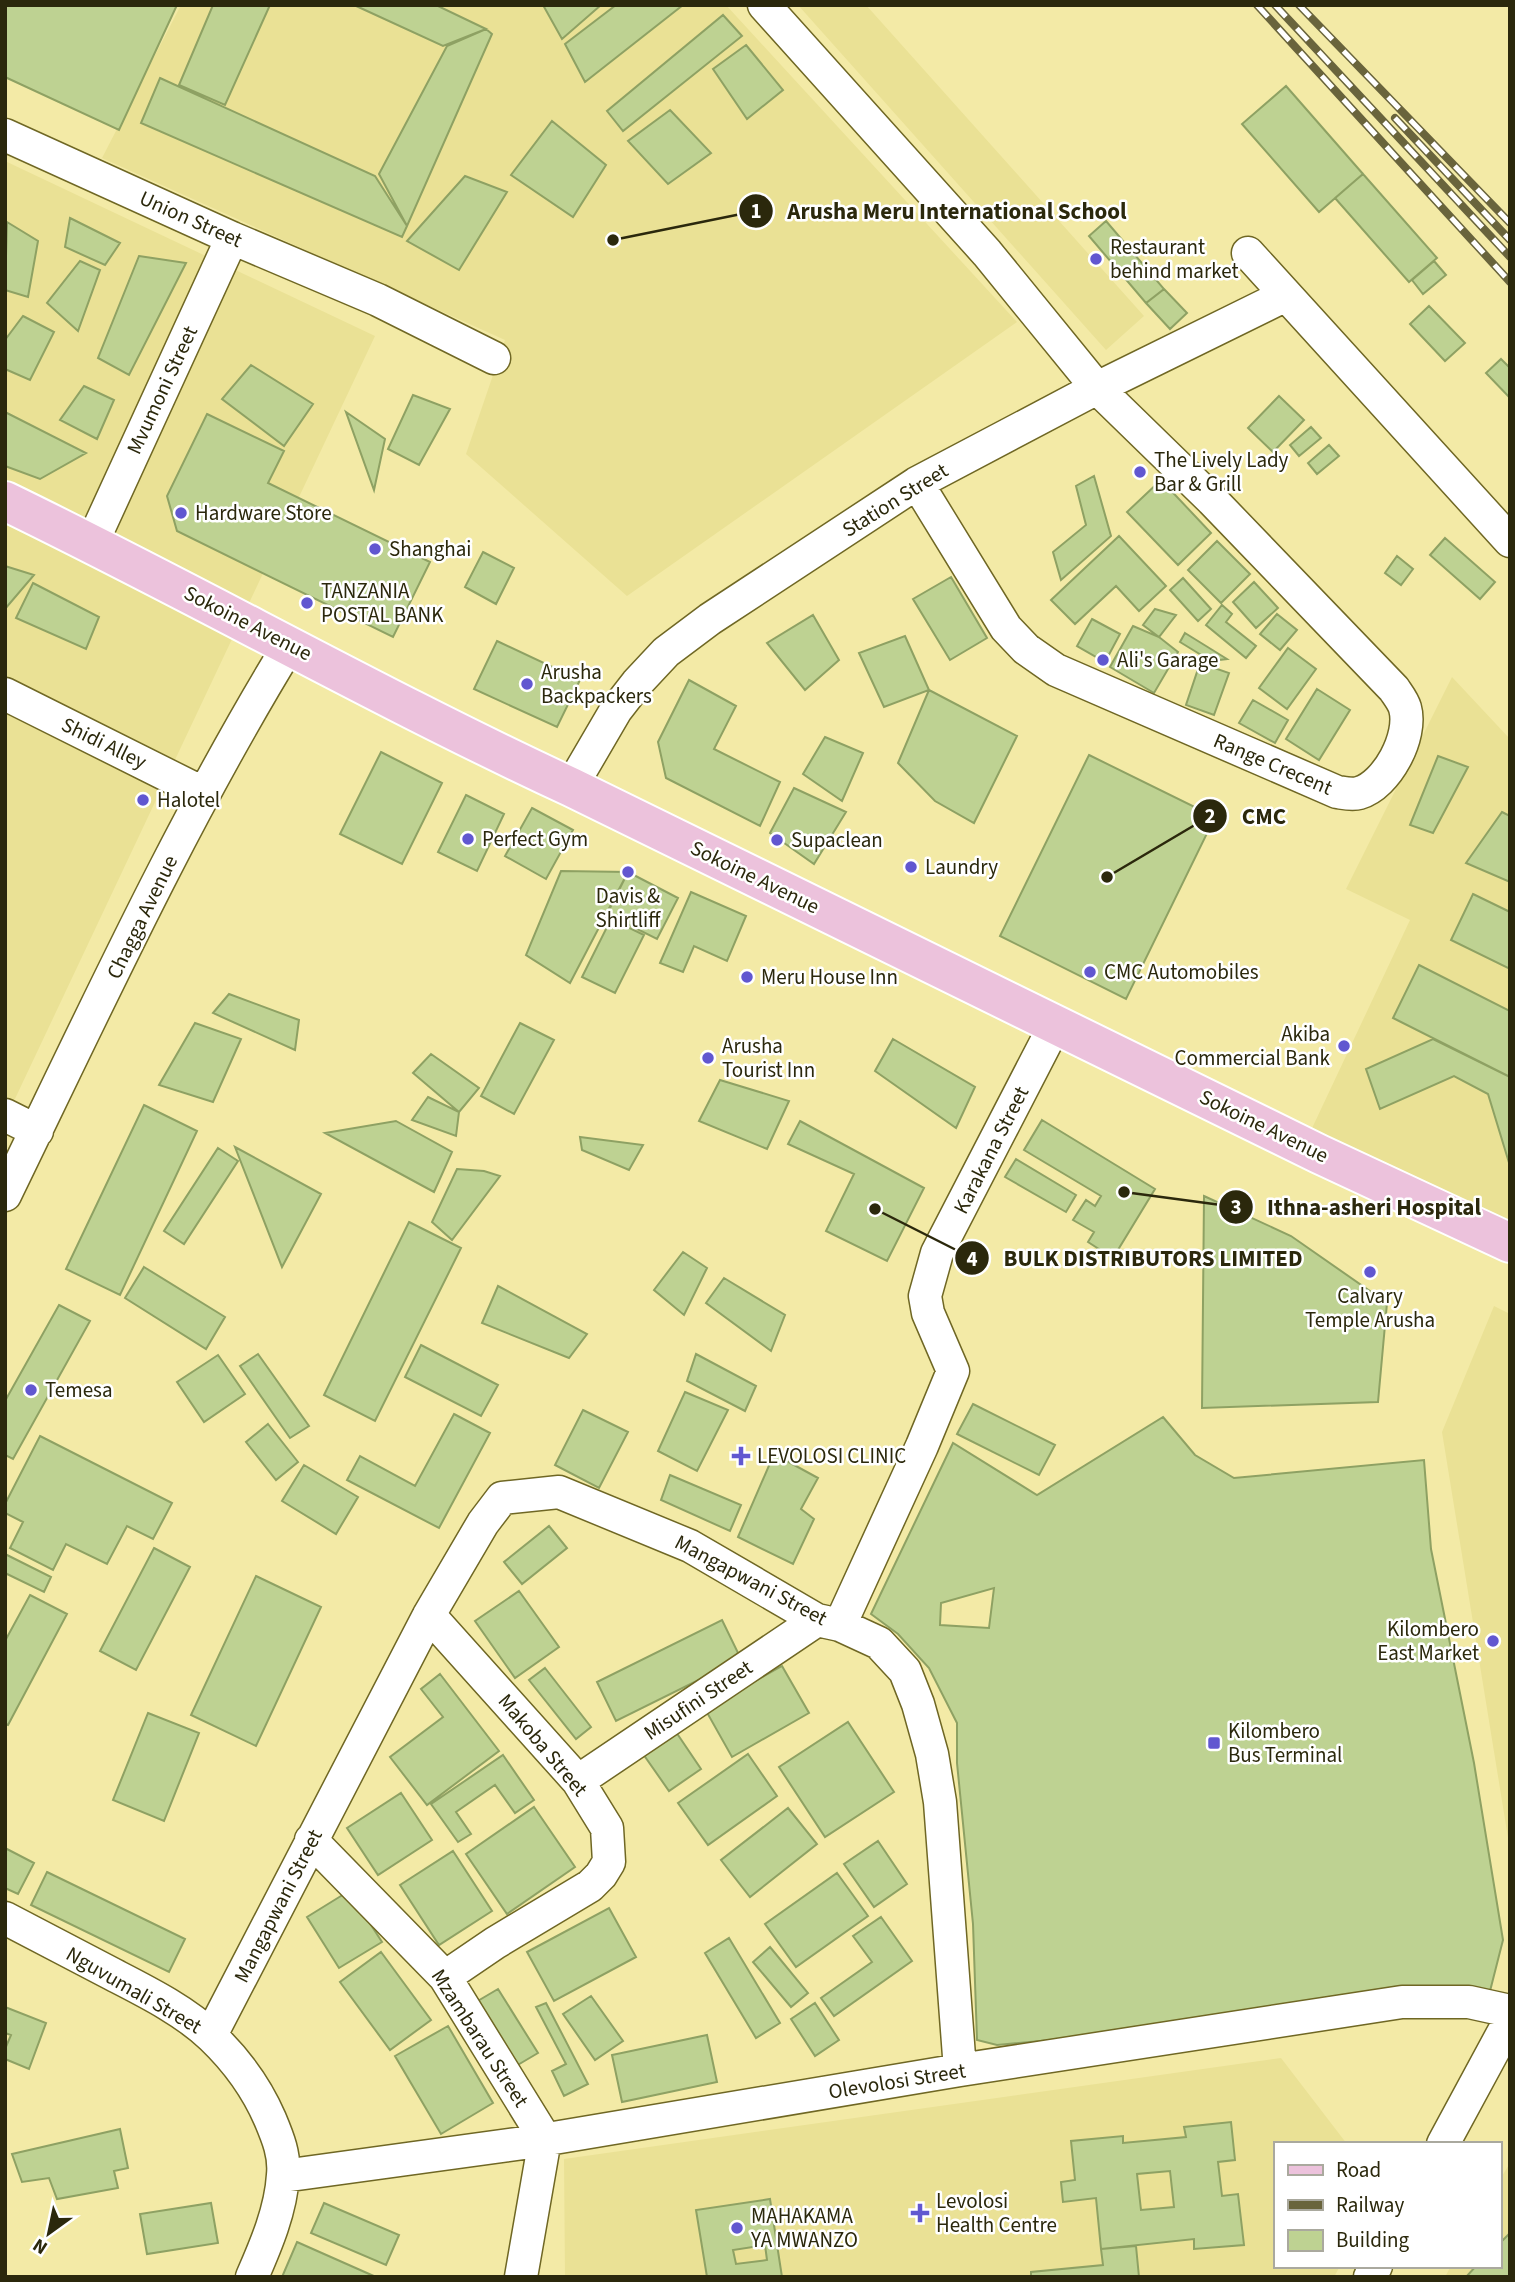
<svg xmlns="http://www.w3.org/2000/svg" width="1515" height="2282" font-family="'Source Sans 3',sans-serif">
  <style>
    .built { fill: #eae195 }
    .building { fill: #bed292; stroke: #8ea163; stroke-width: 2; fill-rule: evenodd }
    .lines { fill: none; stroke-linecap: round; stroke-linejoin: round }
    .minor-casing { stroke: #6f6724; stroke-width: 35 }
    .primary-casing { stroke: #fff; stroke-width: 42 }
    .minor { stroke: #fff; stroke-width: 32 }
    .primary { stroke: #ecc2dc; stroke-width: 38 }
    .rail-casing { stroke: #69643c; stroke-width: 8 }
    .rail { stroke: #fff; stroke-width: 5; stroke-dasharray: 16; stroke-linecap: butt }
    .poi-dot { fill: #6157d0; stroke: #fff; stroke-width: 2.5 }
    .labels { text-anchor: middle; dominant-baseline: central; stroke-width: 5; stroke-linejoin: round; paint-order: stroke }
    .street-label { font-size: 21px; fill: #2b280c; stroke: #fff }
    .poi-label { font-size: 21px; fill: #2b280c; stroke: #fff; text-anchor: start }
    .leader { fill: none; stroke: #2b280c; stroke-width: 2.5 }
    .callout-dot { fill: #2b280c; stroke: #fff; stroke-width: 2.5 }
    .mark-label { font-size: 21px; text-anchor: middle; font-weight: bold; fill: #fff }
    .callout-label { font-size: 23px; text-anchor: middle; font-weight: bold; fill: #2b280c; stroke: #fff; stroke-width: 5; stroke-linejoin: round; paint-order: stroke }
  </style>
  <rect width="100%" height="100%" fill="#f3eaa6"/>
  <!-- built -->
  <path class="built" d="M181,5H726L1017,322L627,596L466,454L505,340L102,158Z
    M798,5H866L1144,316L1106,350Z
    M5,161L375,336L5,1120Z
    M1452,677L1510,739V1238L1306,1141L1410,920L1346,889Z
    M1494,1306L1510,1314V1850L1442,1432Z
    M1281,2058L1347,2144H1275V2266H1340L1334,2277H565L564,2159Z
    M1510,2163V2277H1445L1451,2266H1499V2181Z"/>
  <!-- building -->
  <path class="building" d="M5,5H177L119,130L5,77Z
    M213,5H270L225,105L179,85Z
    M354,5H436L486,29L443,46Z
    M543,5H601L562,39Z
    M616,5H683L585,82L565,44Z
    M723,15L742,36L623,131L607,111Z
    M486,29L492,34L407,226L379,174L447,46Z
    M746,45L783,90L747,119L713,69Z
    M160,78L375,176L407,226L402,237L141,123Z
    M1286,86L1363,174L1319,212L1242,124Z
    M670,110L711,153L668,184L628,141Z
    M552,121L606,165L573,217L511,175Z
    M1363,174L1437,258L1409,282L1335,198Z
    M465,176L507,192L459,270L407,241Z
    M70,218L120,243L105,265L65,247Z
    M1106,221L1164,289L1146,303L1089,236Z
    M7,222L38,241L28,297L5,290Z
    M139,256L186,263L129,375L98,358Z
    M80,261L100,270L78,331L47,303Z
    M1434,261L1446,275L1423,294L1412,280Z
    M1164,289L1187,313L1170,329L1146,303Z
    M1429,306L1465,343L1445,361L1410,324Z
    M23,316L54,332L30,380L5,369V340Z
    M1501,359L1510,368V398L1486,373Z
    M251,365L313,404L284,446L222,399Z
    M84,386L114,400L97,439L60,420Z
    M413,395L450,409L419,465L388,449Z
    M1279,396L1304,420L1273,452L1248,428Z
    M5,412L86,453L40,479L5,466Z
    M346,412L385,439L374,490Z
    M207,414L284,451L268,483L430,562L393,637L177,531L167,496Z
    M1311,427L1321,438L1299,456L1290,445Z
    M1329,445L1339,456L1317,474L1308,463Z
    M1094,476L1111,536L1061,580L1053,552L1086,525L1076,486Z
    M1161,480L1211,533L1178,565L1127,512Z
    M1119,536L1166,586L1139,611L1116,586L1075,624L1051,600Z
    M1445,538L1495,582L1480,599L1430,555Z
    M1217,541L1250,574L1221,603L1188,570Z
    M483,552L514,568L496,604L465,587Z
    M1397,556L1413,569L1401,585L1385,573Z
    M5,566L34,575L5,609Z
    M951,577L987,638L950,660L913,599Z
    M1183,578L1211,609L1198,621L1170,590Z
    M1254,582L1278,608L1256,628L1233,602Z
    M33,583L99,617L86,649L16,618Z
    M1222,605L1232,614L1226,622L1256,646L1246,658L1206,625Z
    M1155,609L1176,615L1159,637L1143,625Z
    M1277,614L1297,630L1280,650L1260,634Z
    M813,615L839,660L805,690L767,643Z
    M1092,619L1120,634L1105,662L1077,646Z
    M1133,626L1159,637L1178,652L1154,693L1110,667Z
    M1185,633L1227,659L1211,661L1180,642Z
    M905,636L929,690L884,707L859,653Z
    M497,641L580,680L557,727L474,689Z
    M1288,648L1316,669L1287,709L1259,688Z
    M1200,663L1229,673L1214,715L1186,705Z
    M689,680L736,706L714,749L780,782L760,826L666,778L658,742Z
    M1317,689L1350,710L1319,760L1286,739Z
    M929,690L1017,736L974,823L935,801L898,763Z
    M1253,700L1288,720L1275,743L1239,723Z
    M825,737L863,753L842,801L803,774Z
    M381,752L442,783L402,864L340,834Z
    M1089,755L1215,817L1126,999L1000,936Z
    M1438,756L1468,767L1433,833L1410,825Z
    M794,788L846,812L814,864L770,833Z
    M466,795L504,814L477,871L438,852Z
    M532,808L573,830L546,879L505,856Z
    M1502,812L1510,816V882L1466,863Z
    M561,871L628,872L570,983L526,955Z
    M628,872L678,898L657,939L607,914Z
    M691,892L746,916L727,961L694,946L683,972L660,963Z
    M1473,894L1510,912V969L1451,940Z
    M611,919L644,935L615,993L582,977Z
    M1419,965L1510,1011V1077L1393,1018Z
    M229,994L299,1020L295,1050L213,1013Z
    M195,1023L241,1039L213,1102L159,1085Z
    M520,1023L554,1040L514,1114L481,1096Z
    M893,1039L975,1087L956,1128L875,1071Z
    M1433,1039L1510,1077V1166L1488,1094L1454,1076L1380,1109L1366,1069Z
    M431,1054L479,1088L459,1112L413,1073Z
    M720,1080L789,1101L767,1149L699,1121Z
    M428,1097L459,1112L456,1136L412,1120Z
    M144,1105L197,1131L120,1295L66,1269Z
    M1042,1120L1155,1189L1113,1258L1088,1242L1094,1232L1073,1220L1086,1200L1095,1206L1101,1196L1024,1150Z
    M396,1121L452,1152L434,1192L325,1133Z
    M800,1121L924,1188L887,1261L826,1231L854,1174L788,1144Z
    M580,1137L643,1145L629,1170L582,1150Z
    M235,1147L321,1194L282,1267Z
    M218,1148L238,1161L184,1244L164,1231Z
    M1016,1159L1076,1195L1066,1212L1005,1177Z
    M457,1169L484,1171L500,1176L452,1240L432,1222Z
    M1204,1196L1291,1236L1387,1303L1378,1402L1202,1408Z
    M409,1222L461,1248L375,1421L324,1395Z
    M683,1252L707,1268L684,1315L654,1290Z
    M144,1267L225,1317L206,1349L125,1298Z
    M724,1278L785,1315L771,1351L706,1303Z
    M498,1286L587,1334L569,1358L482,1323Z
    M59,1305L90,1321L13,1459L5,1455V1401Z
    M421,1345L498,1385L481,1416L405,1377Z
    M258,1354L309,1426L290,1438L240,1366Z
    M696,1354L756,1386L745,1411L687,1381Z
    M218,1355L245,1394L204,1422L177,1382Z
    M685,1392L728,1410L697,1471L658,1451Z
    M973,1404L1055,1445L1039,1475L957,1434Z
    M583,1410L628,1432L599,1488L555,1465Z
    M454,1414L490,1433L439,1528L347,1480L360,1456L415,1486Z
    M1163,1417L1195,1455L1234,1478L1424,1460L1431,1549L1474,1763L1503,1940L1489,1995L1169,2029L997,2045L977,2040L973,1924L957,1763V1723L929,1668L898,1634L871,1614L953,1443L1037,1495Z
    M268,1424L298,1462L276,1480L246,1442Z
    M40,1436L172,1503L153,1539L127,1526L107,1564L66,1544L53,1570L10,1548L23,1522L5,1513V1504Z
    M774,1454L818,1478L801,1509L814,1519L793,1564L738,1537Z
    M304,1465L358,1497L336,1534L282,1501Z
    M670,1475L741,1505L730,1531L661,1500Z
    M549,1526L567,1548L522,1584L504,1562Z
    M154,1548L190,1567L136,1670L100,1651Z
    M5,1554L51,1577L44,1592L5,1573Z
    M256,1576L321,1607L256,1746L191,1715Z
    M994,1588L989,1628L940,1625L941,1603Z
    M519,1591L559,1647L515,1678L475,1621Z
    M30,1595L67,1614L8,1725L5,1724V1641Z
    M722,1620L741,1659L616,1721L597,1682Z
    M782,1666L809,1713L732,1757L705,1709Z
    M545,1668L591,1727L576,1739L529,1680Z
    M440,1674L499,1751L427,1805L390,1757L443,1717L421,1689Z
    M148,1713L199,1733L164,1821L113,1800Z
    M848,1722L894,1792L825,1837L779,1767Z
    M674,1729L701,1769L669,1791L641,1751Z
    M748,1754L777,1796L708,1845L678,1803Z
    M503,1755L534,1800L515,1813L495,1785L456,1812L471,1834L458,1842L431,1804Z
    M401,1793L432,1840L378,1875L347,1828Z
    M534,1807L575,1867L507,1914L466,1854Z
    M788,1808L817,1844L750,1897L721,1860Z
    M878,1841L907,1884L874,1907L844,1864Z
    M5,1848L34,1863L18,1894L5,1888Z
    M453,1851L492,1911L439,1945L400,1885Z
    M47,1872L185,1939L169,1972L31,1905Z
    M837,1873L868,1916L796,1967L765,1924Z
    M349,1891L382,1942L339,1968L307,1917Z
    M609,1908L636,1957L554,2001L527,1952Z
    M881,1917L912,1961L834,2016L821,1998L872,1962L853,1936Z
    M729,1938L780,2023L756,2038L705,1953Z
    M770,1947L808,1993L791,2007L753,1962Z
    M381,1952L431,2020L390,2050L340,1982Z
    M498,1989L538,2053L516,2066L476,2002Z
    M591,1996L623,2041L595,2060L563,2014Z
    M546,2003L588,2084L564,2096L552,2071L566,2064L536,2007Z
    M815,2003L839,2040L815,2056L791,2019Z
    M5,2007L46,2023L29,2069L5,2059V2049L11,2035L5,2033Z
    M448,2026L493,2103L441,2134L395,2056Z
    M707,2035L717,2082L622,2102L612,2055Z
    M1231,2122L1235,2160L1218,2162L1222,2196L1238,2194L1244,2245L1194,2249V2239L1101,2249L1096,2198L1063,2202L1061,2182L1075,2180L1071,2141L1123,2136V2143L1186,2137L1184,2127ZM1170,2171L1174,2207L1141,2210L1137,2174Z
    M120,2129L128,2168L114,2171L118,2188L57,2199L49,2178L22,2182L12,2154Z
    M770,2199L782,2277H707L696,2210ZM765,2245L767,2260L736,2264L733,2250Z
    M211,2203L218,2243L147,2254L140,2214Z
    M324,2203L399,2235L386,2265L311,2233Z
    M1510,2233V2277H1466L1476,2266H1499V2244Z
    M297,2242L376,2277H282Z
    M1136,2246L1139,2277H1031V2272L1103,2265L1101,2249Z"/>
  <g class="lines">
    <!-- minor casing -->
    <g class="minor-casing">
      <path id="minor" d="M764,5L987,253L1097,388L1212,500L1394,689C1398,695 1403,701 1405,708C1413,736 1387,785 1359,793C1352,795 1344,793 1337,792L1056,670L1026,649L1006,628L917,483
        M5,135L232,238L378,300L494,358
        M1248,253L1510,541
        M92,543L232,238
        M5,694L203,793
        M571,787L616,710L637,683L666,652L710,619L917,483L1097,388L1286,295
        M5,1115L37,1131
        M5,1195C95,1010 182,820 290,644
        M429,1615L578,1781L607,1828L609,1862L601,1875L590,1886L495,1943L445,1977
        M840,1625L922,1446L953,1371L928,1313L925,1296L937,1253L1056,1023
        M578,1781L817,1620
        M311,1840L445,1977L545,2139L521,2277
        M5,1918C41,1937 78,1956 114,1975C147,1992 185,2011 212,2037C236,2060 257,2089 270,2119C278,2138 285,2155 283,2175C281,2210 266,2245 252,2277
        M211,2035L429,1615L483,1523L502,1498L559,1492L690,1546L817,1620L840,1625L879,1643L905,1671L918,1704L932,1754L940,1802L960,2070
        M1443,2144L1510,2020
        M283,2176L524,2143L960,2070L1402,2002H1469L1510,2011
        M1370,2277L1376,2266"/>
    </g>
    <!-- primary casing -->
    <g class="primary-casing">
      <path id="primary" d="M5,501C195,593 379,698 571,787L1319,1154L1510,1243"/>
    </g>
    <!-- minor -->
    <use href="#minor" class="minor"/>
    <!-- primary -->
    <use href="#primary" class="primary"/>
    <!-- rail casing -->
    <g class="rail-casing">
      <path id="rail" d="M1257,5L1510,282
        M1275,5L1510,257
        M1299,5L1510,223
        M1395,118L1510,240"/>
    </g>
    <!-- rail -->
    <use href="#rail" class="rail"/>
  </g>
  <!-- markers -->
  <g class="poi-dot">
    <circle cx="1096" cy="259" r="7"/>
    <circle cx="1140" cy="472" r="7"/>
    <circle cx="181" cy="513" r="7"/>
    <circle cx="375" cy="549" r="7"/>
    <circle cx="307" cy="603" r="7"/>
    <circle cx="1103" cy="660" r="7"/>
    <circle cx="527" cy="684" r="7"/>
    <circle cx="143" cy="800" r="7"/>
    <circle cx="468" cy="839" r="7"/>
    <circle cx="777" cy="840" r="7"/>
    <circle cx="911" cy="867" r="7"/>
    <circle cx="628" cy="872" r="7"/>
    <circle cx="1090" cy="972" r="7"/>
    <circle cx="747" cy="977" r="7"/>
    <circle cx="1344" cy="1046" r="7"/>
    <circle cx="708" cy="1058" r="7"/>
    <circle cx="1370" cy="1272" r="7"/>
    <circle cx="31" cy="1390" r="7"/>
    <path d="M737.5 1445.5h7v7h7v7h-7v7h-7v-7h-7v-7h7z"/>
    <circle cx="1493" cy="1641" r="7"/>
    <rect x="1207" y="1736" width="14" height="14" rx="3.5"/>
    <path d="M916.5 2202.5h7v7h7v7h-7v7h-7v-7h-7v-7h7z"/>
    <circle cx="737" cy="2228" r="7"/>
  </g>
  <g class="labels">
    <!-- street labels -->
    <g class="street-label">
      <text transform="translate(191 219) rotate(24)">Union Street</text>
      <text transform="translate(162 390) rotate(-65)">Mvumoni Street</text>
      <text transform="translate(895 500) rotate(-32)">Station Street</text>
      <text transform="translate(248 623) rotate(27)">Sokoine Avenue</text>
      <text transform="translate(104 743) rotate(26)">Shidi Alley</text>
      <text transform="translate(1273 764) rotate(23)">Range Crecent</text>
      <text transform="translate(755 877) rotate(26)">Sokoine Avenue</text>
      <text transform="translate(142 917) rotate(-64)">Chagga Avenue</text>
      <text transform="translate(1264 1126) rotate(26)">Sokoine Avenue</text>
      <text transform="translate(991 1150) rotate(-63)">Karakana Street</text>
      <text transform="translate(751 1580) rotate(28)">Mangapwani Street</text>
      <text transform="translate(698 1700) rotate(-34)">Misufini Street</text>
      <text transform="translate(543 1745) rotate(50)">Makoba Street</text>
      <text transform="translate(278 1906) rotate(-63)">Mangapwani Street</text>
      <text transform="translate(134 1990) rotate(30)">Nguvumali Street</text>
      <text transform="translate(480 2038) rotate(57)">Mzambarau Street</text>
      <text transform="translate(897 2081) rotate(-9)">Olevolosi Street</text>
    </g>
    <!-- poi labels -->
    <g class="poi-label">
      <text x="1110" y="247">Restaurant<tspan x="1110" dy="24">behind market</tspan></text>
      <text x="1154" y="460">The Lively Lady<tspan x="1154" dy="24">Bar &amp; Grill</tspan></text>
      <text x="195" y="513">Hardware Store</text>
      <text x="389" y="549">Shanghai</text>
      <text x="321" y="591">TANZANIA<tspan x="321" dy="24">POSTAL BANK</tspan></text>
      <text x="1117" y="660">Ali's Garage</text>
      <text x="541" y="672">Arusha<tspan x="541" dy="24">Backpackers</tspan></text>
      <text x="157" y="800">Halotel</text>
      <text x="482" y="839">Perfect Gym</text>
      <text x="791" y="840">Supaclean</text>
      <text x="925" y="867">Laundry</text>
      <text x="628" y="896" text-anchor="middle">Davis &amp;<tspan x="628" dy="24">Shirtliff</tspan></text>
      <text x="1104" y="972">CMC Automobiles</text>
      <text x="761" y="977">Meru House Inn</text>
      <text x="1330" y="1034" text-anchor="end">Akiba<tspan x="1330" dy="24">Commercial Bank</tspan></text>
      <text x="722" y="1046">Arusha<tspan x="722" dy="24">Tourist Inn</tspan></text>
      <text x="1370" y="1296" text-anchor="middle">Calvary<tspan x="1370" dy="24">Temple Arusha</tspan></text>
      <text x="45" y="1390">Temesa</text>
      <text x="757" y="1456">LEVOLOSI CLINIC</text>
      <text x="1479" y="1629" text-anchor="end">Kilombero<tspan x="1479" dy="24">East Market</tspan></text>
      <text x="1228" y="1731">Kilombero<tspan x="1228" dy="24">Bus Terminal</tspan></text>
      <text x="936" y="2201">Levolosi<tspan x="936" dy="24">Health Centre</tspan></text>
      <text x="751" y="2216">MAHAKAMA<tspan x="751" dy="24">YA MWANZO</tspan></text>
    </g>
  </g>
  <!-- callouts -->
  <path class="leader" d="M613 240L756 211M1107 877L1210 816M1124 1192L1236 1207M875 1209L972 1258"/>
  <g class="callout-dot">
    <circle cx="613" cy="240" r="7"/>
    <circle cx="1107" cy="877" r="7"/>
    <circle cx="1124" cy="1192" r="7"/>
    <circle cx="875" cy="1209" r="7"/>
    <circle cx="756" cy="211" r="18"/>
    <circle cx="1210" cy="816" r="18"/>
    <circle cx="1236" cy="1207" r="18"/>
    <circle cx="972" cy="1258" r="18"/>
  </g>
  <g class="mark-label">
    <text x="756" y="218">1</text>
    <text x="1210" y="823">2</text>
    <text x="1236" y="1214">3</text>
    <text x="972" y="1266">4</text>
  </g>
  <g class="callout-label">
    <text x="957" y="219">Arusha Meru International School</text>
    <text x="1264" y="824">CMC</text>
    <text x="1374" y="1215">Ithna-asheri Hospital</text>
    <text x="1153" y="1266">BULK DISTRIBUTORS LIMITED</text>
  </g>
  <!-- border -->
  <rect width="1515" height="2282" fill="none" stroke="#2b280c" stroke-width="14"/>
  <!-- legend -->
  <rect x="1274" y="2142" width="228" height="126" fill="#ffffff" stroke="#aaa99e" stroke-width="2"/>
  <rect x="1288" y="2165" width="35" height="10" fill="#ecc2dc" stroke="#aaa99e" stroke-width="2"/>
  <text x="1336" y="2177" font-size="21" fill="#2b280c">Road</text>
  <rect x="1288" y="2200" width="35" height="10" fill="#69643c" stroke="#aaa99e" stroke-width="2"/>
  <text x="1336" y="2212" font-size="21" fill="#2b280c">Railway</text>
  <rect x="1288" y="2230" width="35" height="21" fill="#bed292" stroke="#aaa99e" stroke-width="2"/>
  <text x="1336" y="2247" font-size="21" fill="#2b280c">Building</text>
  <!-- north arrow -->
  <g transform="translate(49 2233) rotate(213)" stroke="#ffffff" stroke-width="5" paint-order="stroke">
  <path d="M0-5L12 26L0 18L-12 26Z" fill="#2b280c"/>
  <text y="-10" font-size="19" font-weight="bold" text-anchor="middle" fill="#2b280c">N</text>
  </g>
</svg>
